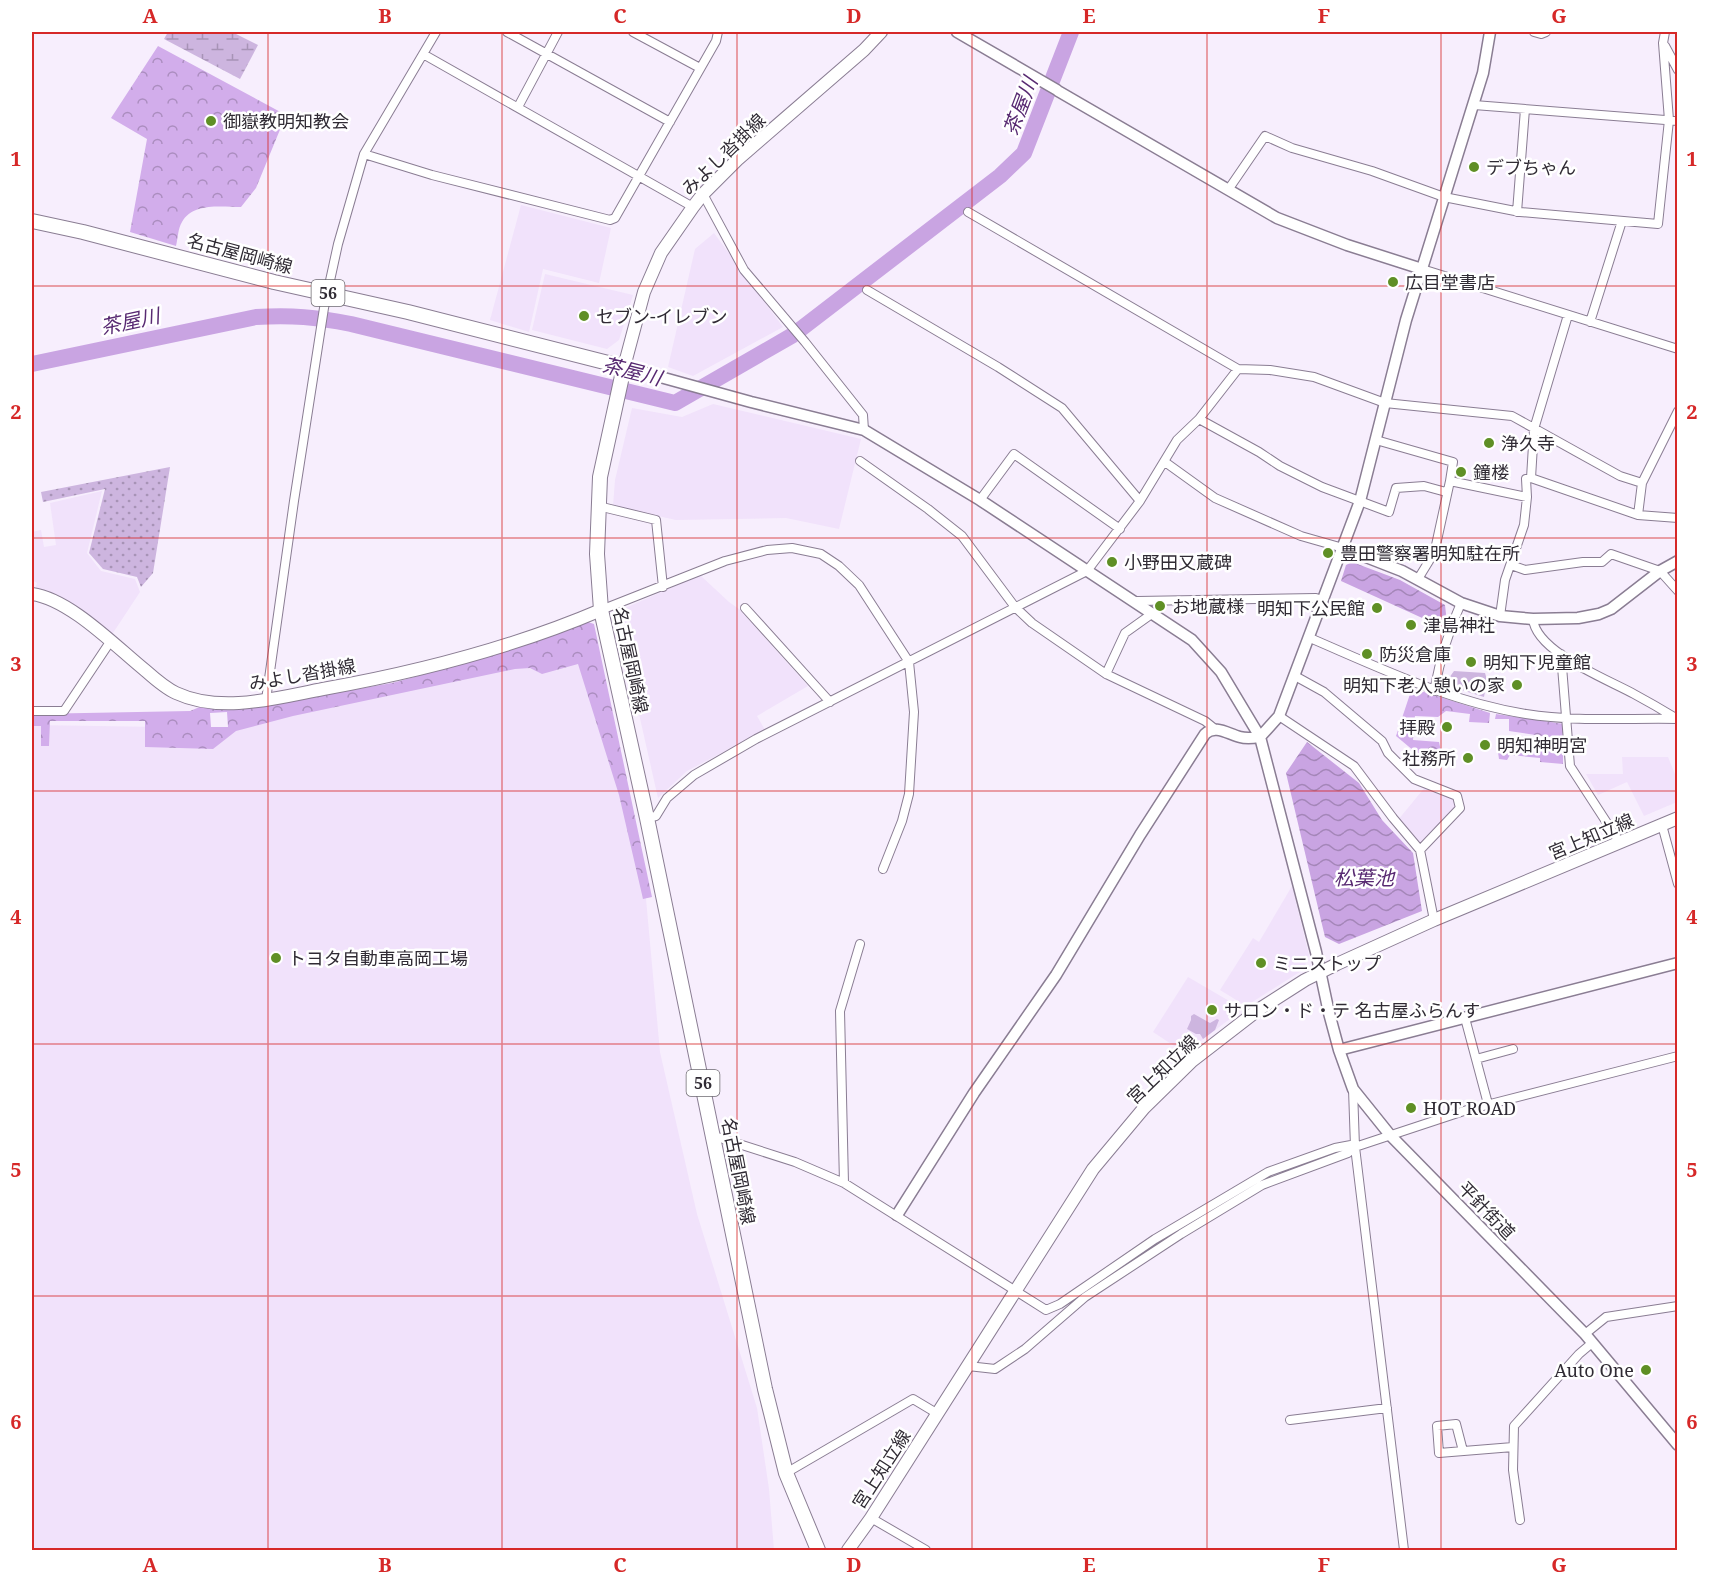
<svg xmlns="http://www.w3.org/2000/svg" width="1709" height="1582" font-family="'Noto Serif','Noto Sans JP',serif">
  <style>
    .built { fill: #f1e2fb }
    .grass { fill: url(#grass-dots) }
    .forest { fill: url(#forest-crowns); fill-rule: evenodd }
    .wetland { fill: url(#wetland-marsh) }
    .park { fill: url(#park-crowns) }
    .garden { fill: #cdb5df }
    .water { fill: url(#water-waves) }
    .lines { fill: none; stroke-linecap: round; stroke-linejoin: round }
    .river { stroke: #c9a4e2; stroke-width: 16 }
    .minor-casing { stroke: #8a7d93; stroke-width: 10 }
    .tertiary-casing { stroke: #8a7d93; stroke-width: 13 }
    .secondary-casing { stroke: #8a7d93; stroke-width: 14 }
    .primary-casing { stroke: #8a7d93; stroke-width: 16 }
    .minor { stroke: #fff; stroke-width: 8 }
    .tertiary { stroke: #fff; stroke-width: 10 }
    .secondary { stroke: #fff; stroke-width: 12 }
    .primary { stroke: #fff; stroke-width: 14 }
    .grid { fill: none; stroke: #d62828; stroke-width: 1.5; stroke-opacity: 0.55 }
    .poi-dot { fill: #5f8f25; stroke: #fff; stroke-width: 2 }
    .labels { text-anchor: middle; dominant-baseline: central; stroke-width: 5; stroke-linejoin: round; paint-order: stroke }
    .shield { fill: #fff; stroke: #6e6b71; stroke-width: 1.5 }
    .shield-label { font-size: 16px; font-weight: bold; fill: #302b34 }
    .poi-label { font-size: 18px; fill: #302b34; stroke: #fff; text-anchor: start }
    .street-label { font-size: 18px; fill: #302b34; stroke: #fff }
    .water-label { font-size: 20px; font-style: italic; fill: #582a72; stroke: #fff }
    .neatline { fill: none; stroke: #d62828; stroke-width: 2 }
    .grid-label { font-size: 20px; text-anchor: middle; font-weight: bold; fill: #d62828 }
  </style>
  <defs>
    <pattern id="grass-dots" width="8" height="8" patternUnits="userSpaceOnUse" patternTransform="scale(1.5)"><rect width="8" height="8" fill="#cdb5df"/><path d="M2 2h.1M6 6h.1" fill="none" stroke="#a793b6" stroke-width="1.8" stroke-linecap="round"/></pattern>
    <pattern id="forest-crowns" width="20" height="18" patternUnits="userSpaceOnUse" patternTransform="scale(1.5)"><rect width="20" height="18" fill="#d2adeb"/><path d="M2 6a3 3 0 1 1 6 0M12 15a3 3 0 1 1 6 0" fill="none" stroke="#ab8dbf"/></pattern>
    <pattern id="wetland-marsh" width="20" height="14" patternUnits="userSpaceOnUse" patternTransform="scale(1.5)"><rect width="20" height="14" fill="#cdb5df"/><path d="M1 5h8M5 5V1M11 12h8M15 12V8" fill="none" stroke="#a793b6"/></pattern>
    <pattern id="park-crowns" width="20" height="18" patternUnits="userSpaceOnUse" patternTransform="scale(1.5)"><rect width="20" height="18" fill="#cdb5df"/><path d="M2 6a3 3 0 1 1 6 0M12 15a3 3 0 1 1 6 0" fill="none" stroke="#a793b6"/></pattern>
    <pattern id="water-waves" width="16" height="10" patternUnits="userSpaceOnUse" patternTransform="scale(1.5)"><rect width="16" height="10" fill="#c9a4e2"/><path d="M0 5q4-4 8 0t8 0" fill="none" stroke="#a486b8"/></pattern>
  </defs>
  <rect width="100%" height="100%" fill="#f7eefd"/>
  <!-- built -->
  <path class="built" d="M521,205L611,228L599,283L543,269L529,332L490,320Z
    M714,233L783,327L693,376L668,367L695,249Z
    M545,274L633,295L619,340L607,349L532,330Z
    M713,404L861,439L839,529L786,518L676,520L613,506L615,480L632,408L682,417Z
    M102,491L87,553L101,571L135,579L140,592L111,636L81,611L59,596L48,591L35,589L37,583L32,580V532L41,530L44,547L56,545L50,503Z
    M700,575L729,602L739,609L808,686L757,716L765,730L687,771L658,798L616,612Z
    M587,660L645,888L660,1052L697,1214L757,1408L769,1489L774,1550H32V725L228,728L538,663Z
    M1622,757H1668L1677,779V802L1644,816L1627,782L1598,795L1586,774H1623Z
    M1426,786L1456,797V806L1419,844L1398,820Z
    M1292,886L1309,955L1303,970L1246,1006L1220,990L1253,938L1259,942Z
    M1188,977L1243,1009L1185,1053L1153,1032Z"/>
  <!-- grass -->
  <path class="grass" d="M170,467L153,573L141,587L137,577L103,569L89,553L105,489L43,502L41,492Z"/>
  <!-- forest -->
  <path class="forest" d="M158,46L286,115L256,188L241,207C222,207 193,202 182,222C178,228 178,238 176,246L130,232L147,139L111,118Z
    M588,622L594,624L652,897L643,899L619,795L578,664L542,674L530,668L515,669L293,716L236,731L213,749L145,747V721H50L49,746H41V726H32V714L190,711L202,706L266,705L392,683L462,664ZM227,712L228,727H211L210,713Z
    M1412,688L1490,713L1489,723L1469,722L1470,714L1446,711L1438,717L1415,716L1413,740L1439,742L1441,751L1433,750V759L1414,751L1396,736Z
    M1496,714L1564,724L1562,739L1509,731V719H1495Z
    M1496,739L1563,746V764L1540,762V758L1510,755L1507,760L1499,759Z"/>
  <!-- wetland -->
  <path class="wetland" d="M168,32H232L258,45L240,79L164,39Z"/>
  <!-- park -->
  <path class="park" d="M1454,671L1485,673L1487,680L1484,697L1455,688L1449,678Z"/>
  <!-- garden -->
  <path class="garden" d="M1194,1014L1210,1023L1217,1019L1219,1020L1215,1030L1203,1039L1200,1034H1196L1187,1029L1191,1020V1016Z"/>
  <!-- water -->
  <path class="water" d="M1352,562L1400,580L1445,605L1446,614L1442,627L1341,581L1346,565Z
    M1307,742L1359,783L1382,820L1413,853L1422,911L1339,944L1325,937L1286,773Z"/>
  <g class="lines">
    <!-- river -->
    <path class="river" d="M32,364L256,317C293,315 315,317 351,324L675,403L793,335L1000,176L1024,153L1071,32"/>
    <!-- minor casing -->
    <g class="minor-casing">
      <path id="minor" d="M507,32L670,122
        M633,32L700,68
        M1534,32L1541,34L1546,32
        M1665,46L1678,70
        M423,54L693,207
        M1474,105L1678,121
        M518,107L558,32
        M364,154L432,175L610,220L615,218L716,41L718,32
        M1228,190L1265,136L1292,148L1372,171L1444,197L1520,212L1658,224L1669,120L1663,43L1665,32
        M703,194L744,270L805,342L863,415L864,430
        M968,212L1238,369L1270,370L1314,377L1385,403L1512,416L1620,476L1642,483
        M1517,212L1525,109
        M1422,269L1678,349
        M867,290L998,367L1062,408L1140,501
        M1590,322L1622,221
        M1199,419L1259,452L1280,466L1322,487L1389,512L1396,488L1424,486L1446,492
        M1376,440L1453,462L1450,481L1527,497
        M860,461L928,509L962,536L1015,607L1032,623L1106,674L1205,721L1215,729
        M1165,462L1215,498L1301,536L1343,548
        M1531,478L1534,429L1568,315
        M980,500L1014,454L1120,529
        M598,506L656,520L663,587
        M1638,515L1642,483L1678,411
        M1511,565L1525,570L1583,562H1602L1611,554L1660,571L1678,591
        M1418,579L1429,561L1436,545L1450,481
        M1137,601L1316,598L1323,600
        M745,608L830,702
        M601,610L725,561L767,550L792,548L821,554L839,566L859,585L909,662L914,712L909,794L902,821L883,869
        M1500,616L1505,580L1524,525L1527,497L1526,479L1531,478L1638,515L1678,518
        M1533,619C1536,652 1607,679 1634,694C1647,701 1661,709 1674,717
        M1310,638C1380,668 1450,702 1526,714C1576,722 1627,718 1678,719
        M1561,654L1570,766L1620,843
        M1106,674L1125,633L1153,613
        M1295,676L1324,692L1382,741L1388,753L1414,779L1457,796L1460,808L1420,850
        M1434,691C1440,660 1448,632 1461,603
        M266,700L294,501L324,308L338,244L364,154L436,32
        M32,711H64L110,642
        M1279,716L1354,766L1393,818L1420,850L1434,920
        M647,818L656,816L667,798L694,775L756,739L1087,571L1140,501L1177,440L1199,419L1238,369
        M1662,825L1678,884
        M1465,1018L1488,1104
        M1476,1059L1513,1049
        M1353,1089L1355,1147L1404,1550
        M714,1136L795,1162L844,1183L1046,1310L1060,1304L1155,1239L1268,1172L1335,1148L1351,1145L1355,1147L1467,1110L1678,1056
        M844,1183L840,1011L860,944
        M1585,1334L1606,1317L1678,1306
        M968,1366L995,1369L1025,1349L1085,1297L1181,1234L1262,1185L1348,1153L1355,1147
        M1290,1420L1387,1408
        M1463,1451L1456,1424L1437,1426L1439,1453L1513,1447
        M786,1473L913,1399L938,1414
        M871,1518L926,1550
        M1520,1520L1513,1470L1514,1426L1579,1354L1592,1343"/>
    </g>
    <!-- tertiary casing -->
    <g class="tertiary-casing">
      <path id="tertiary" d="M957,32L1057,90
        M1058,91L1277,218L1347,245L1422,269
        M624,367L751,402L864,430L980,500L1192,640L1221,672L1260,737L1316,952L1329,1013L1339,1050L1353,1089L1390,1135L1585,1334L1678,1445
        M1343,548L1402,571L1461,603L1500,616L1533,619L1578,618L1599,614L1611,609L1660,571L1678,561
        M1339,1050L1678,963
        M897,1215L974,1093L1056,975L1140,835L1205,734C1215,724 1228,734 1240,737C1247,739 1253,738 1260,737L1279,716L1360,501L1406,320L1483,73L1490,32"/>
    </g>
    <!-- secondary casing -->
    <g class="secondary-casing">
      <path id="secondary" d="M624,367L644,292L661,253L693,207L703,194L737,160L864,50L881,32
        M32,594C70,599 116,647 146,671C155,679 165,688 176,693C221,714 276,698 323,689C418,672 512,648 601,610
        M848,1550L871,1518L1093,1169L1144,1108L1192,1061L1258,1010L1305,980L1337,964L1434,920L1678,818"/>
    </g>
    <!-- primary casing -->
    <g class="primary-casing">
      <path id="primary" d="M32,221L83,232L274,282L408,312L624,367L600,477L597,554L601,610L647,818L765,1389L786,1473L818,1550"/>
    </g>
    <!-- minor -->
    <use href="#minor" class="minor"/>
    <!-- tertiary -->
    <use href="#tertiary" class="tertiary"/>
    <!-- secondary -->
    <use href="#secondary" class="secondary"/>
    <!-- primary -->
    <use href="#primary" class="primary"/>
  </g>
  <!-- grid -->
  <path class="grid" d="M268,32V1550M502,32V1550M737,32V1550M972,32V1550M1207,32V1550M1441,32V1550M32,286H1678M32,538H1678M32,791H1678M32,1044H1678M32,1296H1678"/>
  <!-- markers -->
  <g class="poi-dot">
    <circle cx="211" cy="121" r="6"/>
    <circle cx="1474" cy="167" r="6"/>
    <circle cx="1393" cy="282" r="6"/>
    <circle cx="584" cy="316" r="6"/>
    <circle cx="1489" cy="443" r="6"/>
    <circle cx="1461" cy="472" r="6"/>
    <circle cx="1328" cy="553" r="6"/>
    <circle cx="1112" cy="562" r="6"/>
    <circle cx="1160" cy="606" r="6"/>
    <circle cx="1377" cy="608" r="6"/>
    <circle cx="1411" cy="625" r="6"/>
    <circle cx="1367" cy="654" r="6"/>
    <circle cx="1471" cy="662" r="6"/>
    <circle cx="1517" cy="685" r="6"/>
    <circle cx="1447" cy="727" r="6"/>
    <circle cx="1485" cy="745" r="6"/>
    <circle cx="1468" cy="758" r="6"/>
    <circle cx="276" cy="958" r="6"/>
    <circle cx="1261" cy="963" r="6"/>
    <circle cx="1212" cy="1010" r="6"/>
    <circle cx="1411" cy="1108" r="6"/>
    <circle cx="1646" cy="1370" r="6"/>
  </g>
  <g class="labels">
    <!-- shield labels -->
    <g class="shield">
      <rect x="311.5" y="280" width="33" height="26" rx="4.5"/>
      <rect x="686.5" y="1070" width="33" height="26" rx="4.5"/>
    </g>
    <g class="shield-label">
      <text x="328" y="293">56</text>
      <text x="703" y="1083">56</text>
    </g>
    <!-- poi labels -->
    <g class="poi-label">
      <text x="223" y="121">御嶽教明知教会</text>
      <text x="1486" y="167">デブちゃん</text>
      <text x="1405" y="282">広目堂書店</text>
      <text x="596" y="316">セブン-イレブン</text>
      <text x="1501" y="443">浄久寺</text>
      <text x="1473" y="472">鐘楼</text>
      <text x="1340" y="553">豊田警察署明知駐在所</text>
      <text x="1124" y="562">小野田又蔵碑</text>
      <text x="1172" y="606">お地蔵様</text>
      <text x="1365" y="608" text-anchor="end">明知下公民館</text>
      <text x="1423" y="625">津島神社</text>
      <text x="1379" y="654">防災倉庫</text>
      <text x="1483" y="662">明知下児童館</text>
      <text x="1505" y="685" text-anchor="end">明知下老人憩いの家</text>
      <text x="1435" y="727" text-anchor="end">拝殿</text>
      <text x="1497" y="745">明知神明宮</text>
      <text x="1456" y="758" text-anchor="end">社務所</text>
      <text x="288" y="958">トヨタ自動車高岡工場</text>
      <text x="1273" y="963">ミニストップ</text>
      <text x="1224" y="1010">サロン・ド・テ 名古屋ふらんす</text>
      <text x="1423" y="1108">HOT ROAD</text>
      <text x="1634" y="1370" text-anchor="end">Auto One</text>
    </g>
    <!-- street labels -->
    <g class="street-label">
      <text transform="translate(723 154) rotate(-44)">みよし沓掛線</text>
      <text transform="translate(240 253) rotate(15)">名古屋岡崎線</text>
      <text transform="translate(631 660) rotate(78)">名古屋岡崎線</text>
      <text transform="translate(302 674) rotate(-10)">みよし沓掛線</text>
      <text transform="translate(1591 836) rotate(-23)">宮上知立線</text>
      <text transform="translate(1162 1069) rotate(-44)">宮上知立線</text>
      <text transform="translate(739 1171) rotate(79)">名古屋岡崎線</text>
      <text transform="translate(1487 1210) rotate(46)">平針街道</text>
      <text transform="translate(881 1469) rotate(-57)">宮上知立線</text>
    </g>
    <!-- water labels -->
    <g class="water-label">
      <text transform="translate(1020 106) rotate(-69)">茶屋川</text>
      <text transform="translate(130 321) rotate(-12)">茶屋川</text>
      <text transform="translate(632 371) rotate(14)">茶屋川</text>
      <text x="1364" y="877">松葉池</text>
    </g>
  </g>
  <!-- border -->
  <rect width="1709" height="1582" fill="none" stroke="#ffffff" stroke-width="66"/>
  <rect x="33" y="33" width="1643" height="1516" class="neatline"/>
  <g class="grid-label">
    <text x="150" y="23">A</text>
    <text x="385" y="23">B</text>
    <text x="620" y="23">C</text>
    <text x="854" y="23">D</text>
    <text x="1089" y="23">E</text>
    <text x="1324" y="23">F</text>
    <text x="1559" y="23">G</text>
    <text x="16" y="166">1</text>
    <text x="1692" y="166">1</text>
    <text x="16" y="419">2</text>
    <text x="1692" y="419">2</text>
    <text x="16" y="671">3</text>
    <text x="1692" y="671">3</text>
    <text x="16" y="924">4</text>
    <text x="1692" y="924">4</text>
    <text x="16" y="1177">5</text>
    <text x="1692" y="1177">5</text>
    <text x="16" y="1429">6</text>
    <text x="1692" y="1429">6</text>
    <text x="150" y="1572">A</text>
    <text x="385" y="1572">B</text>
    <text x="620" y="1572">C</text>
    <text x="854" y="1572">D</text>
    <text x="1089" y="1572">E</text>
    <text x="1324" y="1572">F</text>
    <text x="1559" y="1572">G</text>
  </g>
</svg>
